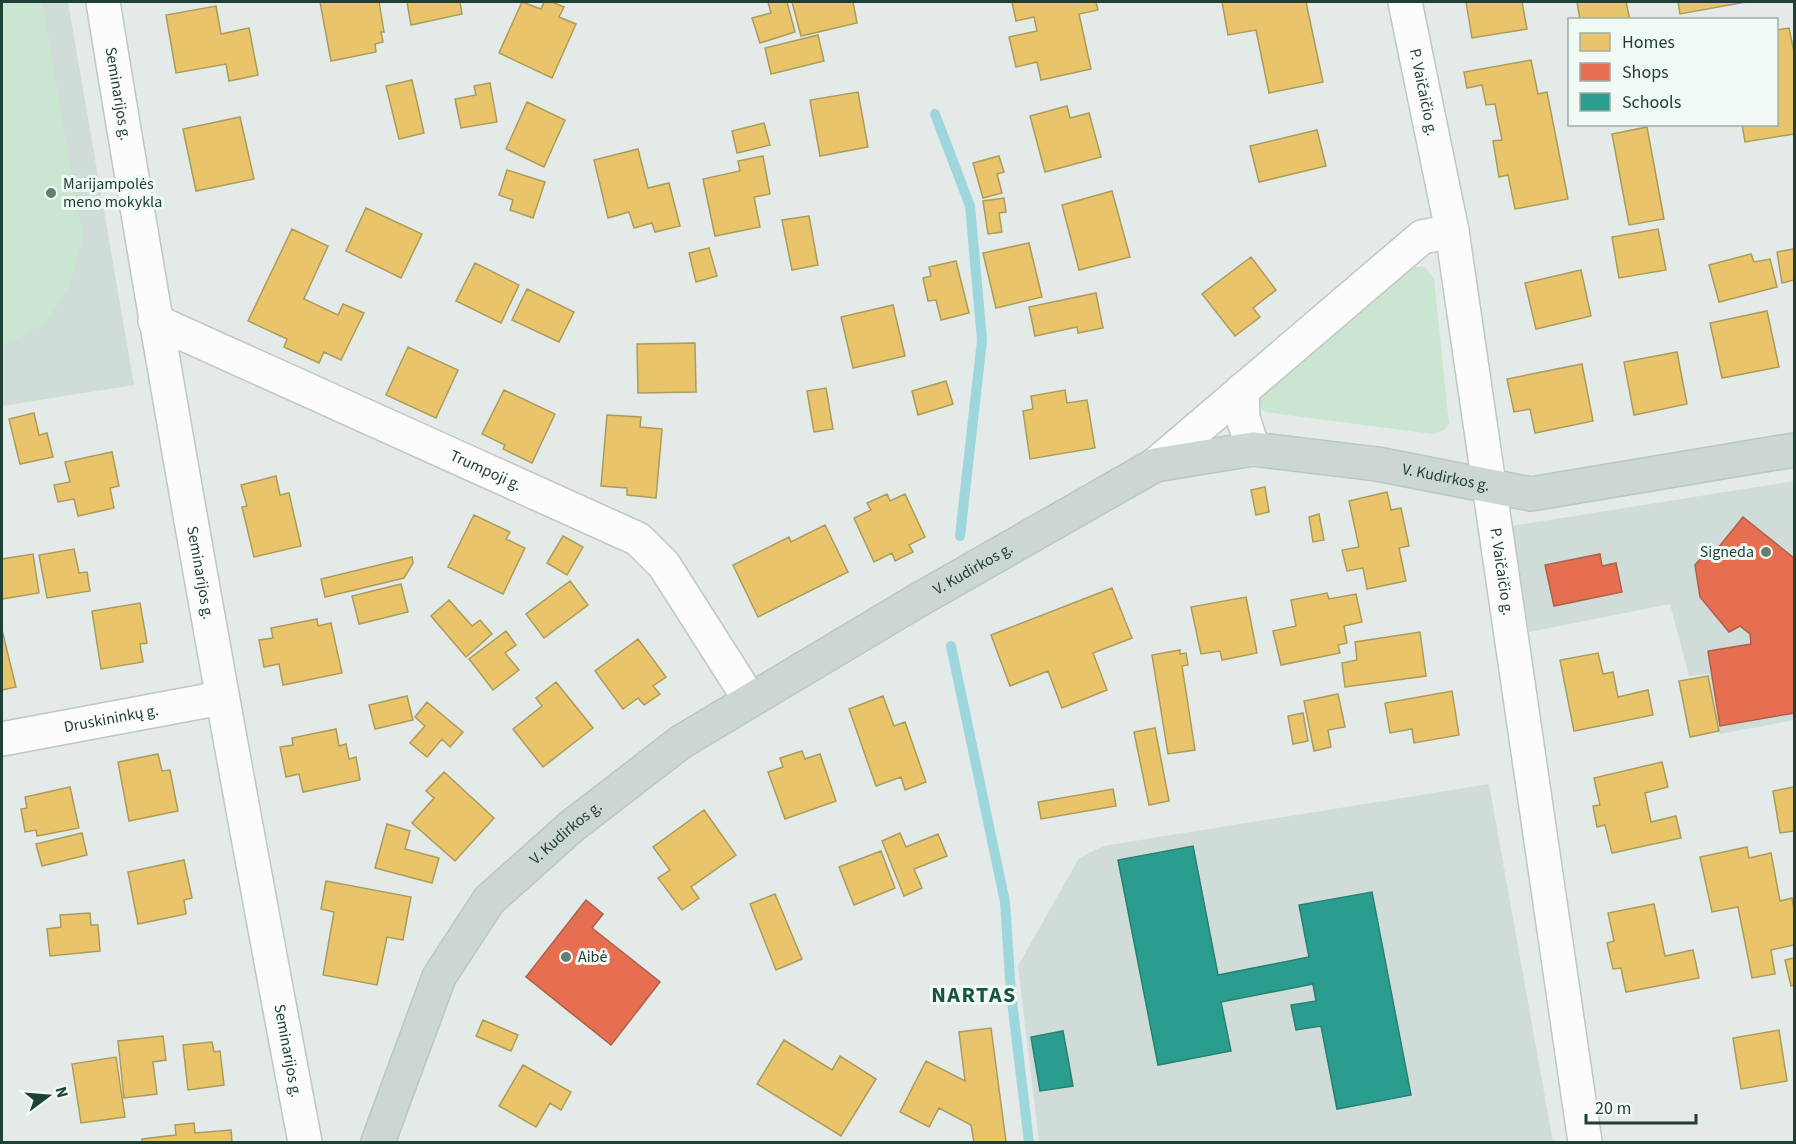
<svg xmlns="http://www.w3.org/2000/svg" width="1796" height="1144" font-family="'Source Sans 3',sans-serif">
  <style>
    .built { fill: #d0dcd7 }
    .green { fill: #cae5d2 }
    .homes { fill: #e9c46a; stroke: #ac9c5a; stroke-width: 1.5 }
    .shops { fill: #e76f51; stroke: #ab6149; stroke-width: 1.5 }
    .schools { fill: #2a9d8f; stroke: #278174; stroke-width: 1.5 }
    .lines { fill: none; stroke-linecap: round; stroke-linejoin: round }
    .stream { stroke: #9ed6dd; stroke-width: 10 }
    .minor-casing { stroke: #c0c7c4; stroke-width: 36 }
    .major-casing { stroke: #bbc7c3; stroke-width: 36 }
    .minor { stroke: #fbfcfb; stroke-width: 33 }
    .major { stroke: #ccd6d3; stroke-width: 33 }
    .poi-dot { fill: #647c74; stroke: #f1f9f5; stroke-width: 2 }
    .labels { text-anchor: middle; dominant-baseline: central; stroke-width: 6; stroke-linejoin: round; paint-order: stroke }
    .street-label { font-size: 16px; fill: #1f4036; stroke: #f1f9f5 }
    .poi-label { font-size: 16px; fill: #1f4036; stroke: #f1f9f5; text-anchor: start }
    .district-label { font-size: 22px; font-weight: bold; letter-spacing: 1.5px; fill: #185444; stroke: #f1f9f5 }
  </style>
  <rect width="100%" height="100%" fill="#e3eae7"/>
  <!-- built -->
  <path class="built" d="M2,2H68L134,385L2,406Z
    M1794,481V720L1720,734L1709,674L1689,676L1670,604L1529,632L1512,526Z
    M1489,784L1553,1142H1039L1018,966L1079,858L1103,846Z"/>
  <!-- green -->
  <path class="green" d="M2,2H42L83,238L69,287L46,322L13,341L2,344Z
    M1415,267H1425L1434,279L1449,424L1444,430L1433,434L1265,412L1259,405L1260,393L1401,271Z"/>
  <!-- homes -->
  <path class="homes" d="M320,2H379L384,32H381L383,42L375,44L376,52L331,61Z
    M407,2H460L462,14L411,25Z
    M522,2L541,9L544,2H552L564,7L559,17L576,24L552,78L499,53Z
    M768,2H787L795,32L760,43L752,18L771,13Z
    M792,2H853L857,23L801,36Z
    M1012,2H1096L1098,10L1079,14L1091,69L1041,80L1037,62L1016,67L1009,37L1037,31L1034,17L1016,21Z
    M1222,2H1306L1323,82L1269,93L1256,30L1228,35Z
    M1466,2H1522L1527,29L1472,38Z
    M1577,2H1626L1630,20H1580Z
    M1678,2H1746L1680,14Z
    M216,6L221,34L249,28L258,75L229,81L226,64L176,73L166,15Z
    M1789,28L1794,52V134L1745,142L1742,124H1776V30Z
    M818,35L824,61L771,74L765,48Z
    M1531,60L1538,94L1547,92L1568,199L1515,209L1508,175L1499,177L1493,141L1502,140L1495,104L1486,105L1482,85L1467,88L1464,72Z
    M412,80L424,133L399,139L386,86Z
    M490,83L497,122L461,128L455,99L476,95L474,86Z
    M858,92L868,147L820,156L810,100Z
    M527,102L565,120L544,167L506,149Z
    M1067,106L1070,118L1089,113L1101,157L1045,172L1030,116Z
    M240,117L254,179L196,191L183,129Z
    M764,123L770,145L737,153L732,131Z
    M1647,127L1664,219L1629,225L1612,134Z
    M1317,130L1326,166L1259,182L1250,146Z
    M638,149L648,188L669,183L680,226L655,232L652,223L634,228L629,212L608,218L594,160Z
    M763,156L770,194L754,197L760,227L715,236L703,179L740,171L738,161Z
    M999,156L1004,172L997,174L1002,193L983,198L973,163Z
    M507,170L545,182L533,218L510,210L513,200L499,195Z
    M1112,191L1130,257L1079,270L1062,205Z
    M1004,198L1006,212L999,213L1002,232L988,234L983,201Z
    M366,208L422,234L401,278L346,251Z
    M809,216L818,265L792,270L782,220Z
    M292,229L328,246L304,299L338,315L343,304L364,313L341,360L324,352L319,363L284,347L287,339L248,321Z
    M1658,229L1666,270L1619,278L1612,237Z
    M1029,243L1042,297L996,308L983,253Z
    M709,248L717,276L696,282L689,253Z
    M1794,249V280L1782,283L1777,252Z
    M1751,254L1754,262L1770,259L1777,287L1719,302L1709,265Z
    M1251,257L1276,290L1253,308L1260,317L1235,336L1202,294Z
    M956,261L969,313L941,320L936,300L928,301L923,278L931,276L929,267Z
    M475,263L519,285L501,323L456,301Z
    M1581,270L1591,316L1536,329L1525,283Z
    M527,289L574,312L559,342L512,320Z
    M1096,293L1103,328L1078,333L1077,327L1035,336L1029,307Z
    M893,305L905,356L853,368L841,317Z
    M1767,311L1779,367L1722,378L1710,323Z
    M695,343L696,392L638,393L637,344Z
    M408,347L458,370L436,418L386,395Z
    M1677,352L1687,404L1634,415L1624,362Z
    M1582,364L1593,421L1535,433L1530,409L1514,412L1507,379Z
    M946,381L953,404L918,415L912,391Z
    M826,388L833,429L814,432L807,391Z
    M504,390L555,414L532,463L503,449L505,445L482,434Z
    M1065,390L1067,403L1087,400L1095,448L1030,459L1023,411L1033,409L1031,396Z
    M34,413L39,435L47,433L53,457L20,464L9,419Z
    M607,415L641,417L640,427L662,429L656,498L627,495V488L601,486Z
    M112,452L119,486L110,488L114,508L78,516L74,499L58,502L54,485L70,482L65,462Z
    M276,476L280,495L289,493L301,546L254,557L242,507L247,506L241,485Z
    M1265,487L1269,512L1256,515L1251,490Z
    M1387,492L1391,510L1401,508L1409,546L1399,548L1406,581L1367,589L1363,568L1347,571L1342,550L1359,547L1349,501Z
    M887,494L890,501L905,494L925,537L909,545L913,552L895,561L892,553L874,562L854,518L871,510L867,503Z
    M1319,514L1324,540L1313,542L1309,517Z
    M474,515L510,532L506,539L525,548L503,594L448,567Z
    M825,525L848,572L758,617L733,565L789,537L791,542Z
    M563,536L583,547L567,575L547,563Z
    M74,549L79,573L87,572L90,591L47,598L39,555Z
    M33,554L39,593L2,599V559Z
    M412,557L413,563L404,578L325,597L321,579Z
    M570,581L588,605L544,638L526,614Z
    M401,584L408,612L359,624L352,596Z
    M1112,588L1132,638L1093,653L1107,690L1062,708L1048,671L1010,686L991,635Z
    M1327,593L1329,599L1356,594L1362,622L1344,626L1347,643L1338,645L1340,653L1281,665L1273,631L1296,626L1291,600Z
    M1246,597L1257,653L1222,660L1220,651L1201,654L1191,607Z
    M449,600L472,626L480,620L492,634L466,657L431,616Z
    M140,603L147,643L140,644L143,662L101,669L92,611Z
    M317,619L318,626L331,623L342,673L283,685L279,664L264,667L259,640L273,638L271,628Z
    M2,630L16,687L2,690Z
    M506,631L516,645L505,653L519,670L493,690L469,659Z
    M1420,632L1426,676L1345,687L1342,663L1357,660L1355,642Z
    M638,639L666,677L653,686L660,694L644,705L638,698L623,709L595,671Z
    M1180,650V654L1186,653L1188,665L1182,666L1195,750L1168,754L1152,655Z
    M1598,653L1603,674L1613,672L1618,697L1648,690L1653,715L1574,731L1560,660Z
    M1708,676L1719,731L1690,737L1679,681Z
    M556,682L593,728L543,767L513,729L542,706L536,698Z
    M1452,691L1459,735L1414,743L1412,729L1390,733L1385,703Z
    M1338,694L1345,727L1328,730L1331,747L1314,751L1304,701Z
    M407,696L413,720L375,729L369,705Z
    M883,696L894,726L905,722L926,782L905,790L901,777L876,786L849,709Z
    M427,702L463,732L450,747L442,739L427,757L410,743L425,726L415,717Z
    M1303,713L1308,741L1293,744L1288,716Z
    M1155,728L1169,801L1149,805L1134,732Z
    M336,729L339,746L346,744L349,759L356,757L360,780L303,792L299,774L286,777L280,747L293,745L292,738Z
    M802,751L805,759L820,754L836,801L785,819L768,772L783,767L780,758Z
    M158,754L162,771L170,770L178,811L129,821L118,762Z
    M1662,762L1668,787L1645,793L1651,822L1676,816L1681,838L1612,853L1605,825L1597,827L1593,806L1600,805L1594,778Z
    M444,772L494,818L455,861L412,823L434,798L426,791Z
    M70,787L79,828L37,836L36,830L25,832L21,809L27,808L25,797Z
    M1794,787V831L1780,833L1773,791Z
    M1113,789L1116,806L1041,819L1038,802Z
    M704,810L736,855L691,887L699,898L682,910L658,878L670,870L653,847Z
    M387,824L410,831L405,849L439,858L432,883L375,868Z
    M82,833L87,855L42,866L36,844Z
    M900,833L906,847L938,834L947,856L914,869L922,888L904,896L882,841Z
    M1747,847L1749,858L1771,853L1780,901L1792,898L1794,909V945L1771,950L1775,974L1752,978L1738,907L1712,912L1700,857Z
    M881,851L895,888L854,905L839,867Z
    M184,860L192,898L184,900L186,914L138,924L128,872Z
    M326,881L411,897L403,940L387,937L377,985L323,975L334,912L321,909Z
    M775,894L802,959L776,970L750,904Z
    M1654,904L1665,956L1693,950L1699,978L1626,992L1621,968L1613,969L1607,943L1614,941L1608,913Z
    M90,913L91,925H98L100,951L50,956L47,929L61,927L60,915Z
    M1794,958V985L1791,986L1785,960Z
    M483,1020L518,1035L511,1051L476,1036Z
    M991,1028L1006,1142H974L971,1125L939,1108L929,1127L900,1112L926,1061L965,1081L959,1032Z
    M1779,1030L1787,1081L1741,1089L1733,1038Z
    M163,1036L166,1060L153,1062L157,1094L124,1098L118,1041Z
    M784,1040L832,1070L840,1056L876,1079L841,1136L757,1084Z
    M212,1042L214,1052L220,1051L224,1085L188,1090L183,1045Z
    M116,1057L125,1117L81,1123L72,1064Z
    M523,1065L571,1092L561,1110L550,1103L536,1127L499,1106Z
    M194,1123L195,1133L231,1130L232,1142H142V1139L176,1135L175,1125Z"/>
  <!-- shops -->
  <path class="shops" d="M1743,517L1794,558V713L1720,726L1708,651L1751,644L1750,634L1740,626L1729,632L1700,597L1695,565L1703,556L1714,553Z
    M1600,554L1602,566L1616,563L1622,592L1554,606L1545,565Z
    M586,900L603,914L592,928L660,982L611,1045L526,977Z"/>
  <!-- schools -->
  <path class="schools" d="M1193,846L1218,975L1309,957L1299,905L1372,892L1411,1095L1337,1109L1321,1026L1296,1030L1291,1005L1316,1001L1313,984L1221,1002L1231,1051L1158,1065L1118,860Z
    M1063,1031L1073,1086L1040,1091L1031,1037Z"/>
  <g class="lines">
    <!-- stream -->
    <path class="stream" d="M935,114L970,206L982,340L960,536
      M951,646L1005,902L1011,993L1029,1142"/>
    <!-- minor casing -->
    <g class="minor-casing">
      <g id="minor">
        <path id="s1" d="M103,2C165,383 233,763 305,1142"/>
        <path id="s2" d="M1405,2L1452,231L1585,1142"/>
        <path id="s3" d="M155,321L638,539L664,565L750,700"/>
        <path d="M1242,390L1243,418L1253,449"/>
        <path d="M1155,465L1422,237L1452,231"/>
        <path id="s4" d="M2,739L221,698"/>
      </g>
    </g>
    <!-- major casing -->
    <g class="major-casing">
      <g id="major">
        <path id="s5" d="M378,1142L439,977L489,900L572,826L681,742L915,602L1155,465L1253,449L1377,464L1531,494L1794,450"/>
      </g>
    </g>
    <!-- minor -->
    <use href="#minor" class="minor"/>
    <!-- major -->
    <use href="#major" class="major"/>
  </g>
  <!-- markers -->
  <g class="poi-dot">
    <circle cx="51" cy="193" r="6"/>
    <circle cx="1766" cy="552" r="6"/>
    <circle cx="566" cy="957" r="6"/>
  </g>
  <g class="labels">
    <!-- street labels -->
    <g class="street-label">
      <text stroke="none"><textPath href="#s2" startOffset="92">P. Vaičaičio g.</textPath></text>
      <text stroke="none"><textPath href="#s1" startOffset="93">Seminarijos g.</textPath></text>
      <text stroke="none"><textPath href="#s3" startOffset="363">Trumpoji g.</textPath></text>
      <text stroke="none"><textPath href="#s5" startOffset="1360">V. Kudirkos g.</textPath></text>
      <text stroke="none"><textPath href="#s5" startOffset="856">V. Kudirkos g.</textPath></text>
      <text stroke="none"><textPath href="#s2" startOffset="578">P. Vaičaičio g.</textPath></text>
      <text stroke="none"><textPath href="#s1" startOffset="579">Seminarijos g.</textPath></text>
      <text stroke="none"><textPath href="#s4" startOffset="111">Druskininkų g.</textPath></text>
      <text stroke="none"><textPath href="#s5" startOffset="370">V. Kudirkos g.</textPath></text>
      <text stroke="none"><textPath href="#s1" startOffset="1065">Seminarijos g.</textPath></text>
    </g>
    <!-- poi labels -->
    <g class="poi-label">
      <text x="63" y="184">Marijampolės<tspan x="63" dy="18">meno mokykla</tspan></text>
      <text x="1754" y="552" text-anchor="end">Signeda</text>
      <text x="578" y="957">Aibė</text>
    </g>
    <!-- district labels -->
    <g class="district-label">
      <text x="974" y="995">NARTAS</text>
    </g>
  </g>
  <!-- border -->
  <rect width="1796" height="1144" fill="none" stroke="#1f4036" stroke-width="6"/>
  <!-- legend -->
  <rect x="1568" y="18" width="210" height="108" fill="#f1f9f5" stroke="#9dafa9" stroke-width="1.5"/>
  <rect x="1580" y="33" width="30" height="18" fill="#e9c46a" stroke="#9dafa9" stroke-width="1.5"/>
  <text x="1622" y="48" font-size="18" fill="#1f4036">Homes</text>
  <rect x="1580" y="63" width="30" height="18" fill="#e76f51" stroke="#9dafa9" stroke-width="1.5"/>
  <text x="1622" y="78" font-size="18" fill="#1f4036">Shops</text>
  <rect x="1580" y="93" width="30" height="18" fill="#2a9d8f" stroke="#9dafa9" stroke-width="1.5"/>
  <text x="1622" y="108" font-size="18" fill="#1f4036">Schools</text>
  <!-- north arrow -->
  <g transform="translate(48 1096) rotate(74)" stroke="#f1f9f5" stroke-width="4.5" paint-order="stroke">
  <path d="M0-4.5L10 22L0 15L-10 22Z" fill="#1f4036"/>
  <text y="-9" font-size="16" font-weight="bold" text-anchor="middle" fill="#1f4036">N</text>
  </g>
  <!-- scale -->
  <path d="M1586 1114v9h110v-9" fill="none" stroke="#1f4036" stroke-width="3"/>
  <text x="1595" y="1114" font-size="18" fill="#1f4036" stroke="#f1f9f5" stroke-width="4.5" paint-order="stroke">20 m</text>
</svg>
